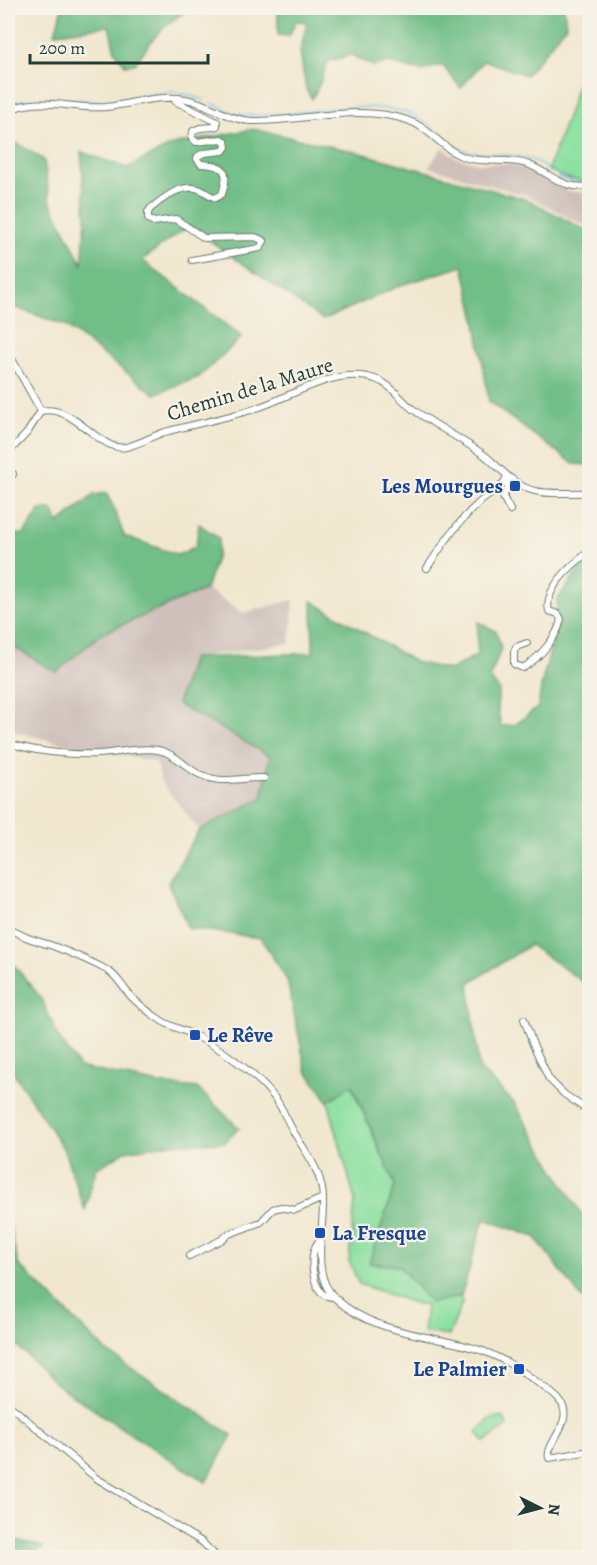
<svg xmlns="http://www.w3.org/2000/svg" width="597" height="1565" font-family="Alegreya,serif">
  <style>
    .industrial { fill: #cfc0bb }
    .green { fill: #8ce0a1; stroke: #568e6a; stroke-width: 1.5 }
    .forest { fill: #71be87; stroke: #487e5e; stroke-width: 1.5 }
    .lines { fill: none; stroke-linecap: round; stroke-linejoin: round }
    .stream { stroke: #6bc0e8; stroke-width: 1.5 }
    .minor-casing { stroke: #68786a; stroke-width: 8 }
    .minor { stroke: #fff; stroke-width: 6 }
    .transit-dot { fill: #1a4fb4; stroke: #f7f3e8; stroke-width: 2 }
    .labels { text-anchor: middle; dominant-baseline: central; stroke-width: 4.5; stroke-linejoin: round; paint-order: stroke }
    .street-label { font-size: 21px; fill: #1f3d34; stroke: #f7f3e8 }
    .transit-label { font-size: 21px; font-weight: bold; fill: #164399; stroke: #f7f3e8; text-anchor: end }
  </style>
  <rect width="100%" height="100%" fill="#f7f3e8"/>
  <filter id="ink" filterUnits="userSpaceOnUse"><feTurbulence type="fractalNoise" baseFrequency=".0167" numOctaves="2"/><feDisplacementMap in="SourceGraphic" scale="12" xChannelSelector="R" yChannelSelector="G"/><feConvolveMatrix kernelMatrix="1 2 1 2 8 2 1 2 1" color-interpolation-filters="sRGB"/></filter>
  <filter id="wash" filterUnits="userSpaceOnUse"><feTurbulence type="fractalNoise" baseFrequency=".008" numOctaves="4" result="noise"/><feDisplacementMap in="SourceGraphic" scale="24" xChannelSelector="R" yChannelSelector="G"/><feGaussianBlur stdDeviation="1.35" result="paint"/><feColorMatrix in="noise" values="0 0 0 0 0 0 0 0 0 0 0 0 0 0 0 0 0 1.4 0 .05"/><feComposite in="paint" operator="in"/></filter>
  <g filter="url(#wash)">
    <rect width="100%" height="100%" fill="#f1e7cf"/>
    <!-- industrial -->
    <path class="industrial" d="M442,147L457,158L478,163L511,164L544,176L567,191L589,193V228L528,196L429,167Z
      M206,589L243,613L294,600L290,643L192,658L241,738L270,755L262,798L199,830L161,782L156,762L65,744L8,730V650L14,647L56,672L101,634Z"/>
    <!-- green -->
    <path class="green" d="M589,46V181C573,181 561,178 548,169L570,109Z
      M351,1085L395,1185L370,1263L399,1266L431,1302L461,1296L462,1303L449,1336L423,1332L426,1305L413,1303L359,1284L349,1261L355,1200L328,1101Z
      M502,1416L508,1426L484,1442L477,1432L489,1420Z"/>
    <!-- forest -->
    <path class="forest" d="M62,8H193C165,21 151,40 135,64L125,65L115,51L109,26L55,33Z
      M272,8H564L566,26L526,75L484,60L461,88L442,65L420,71L389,63L373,66L351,55L328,61L319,85L312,99L306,89L300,52L307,22L296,21L289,36L278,35V9Z
      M253,129L357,152L528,200L589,232V465L574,464L489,402L474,310L463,266L401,285L323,320L189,226L142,260L242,337L199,377L155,394L64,325L8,305V138L44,160L50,201L82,264L86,219L81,152L127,168L172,145Z
      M106,493L114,508L124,536L178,555L196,546L199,524L219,538L217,555L206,589L101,634L56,672L14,647L8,650V535L24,534L40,510L51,509L59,523L94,495Z
      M589,556V986L530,945L469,983L479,1068L515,1104L589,1227V1304L583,1300L535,1237L484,1219L461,1296L431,1303L399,1266L369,1263L395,1185L352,1085L328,1101L306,1070L287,980L261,938L188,928L168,883L199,830L262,798L270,756L177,704L192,658L313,653L312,601L415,662L450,670L477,655L478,622L496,631L501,648L490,678L499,690L497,706L501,726L515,725L538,707L542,682L555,632L557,600Z
      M8,958L41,998L58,1037L79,1067L159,1084L197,1088L239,1128L225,1142L167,1144L125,1151L96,1169L85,1210L63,1148L8,1064Z
      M8,1217L18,1264L106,1351L232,1435L206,1482L126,1431L57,1385L8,1337Z
      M8,1538L43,1547L32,1557H8Z"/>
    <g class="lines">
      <!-- stream -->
      <path class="stream" d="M63,98L107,102L174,91L204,100
        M213,104L230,112
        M8,106L19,101L58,97
        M237,114C292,120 352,98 405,112C430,119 442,145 466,151C488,157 511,152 533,160C540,163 546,169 552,173
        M558,177L577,183L590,181"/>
    </g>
  </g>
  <g filter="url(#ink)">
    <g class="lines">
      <!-- minor casing -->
      <g class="minor-casing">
        <path id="minor" d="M174,98L175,101L217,122V126L214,127L200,128L193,131L192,138L196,142L221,139L225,141L226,147L223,151L204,153L198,156L197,159L201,164C225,165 230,170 222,194L216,198C209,196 205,191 199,189C181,183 164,198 151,208L148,212V219L154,222L176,219L204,238L255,237L264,241L260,248L192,260
          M8,111C40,95 72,110 106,107C130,104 155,96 179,98C205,100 226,120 252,121C303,122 357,103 407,120C428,127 440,146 459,155C479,165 505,157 527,164C549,172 564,191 590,186
          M8,352L41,411
          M8,453L27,433L41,411C75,404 100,453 126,447C140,444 152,436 165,432C195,424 227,418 257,408C293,396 336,366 375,379C392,384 400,400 414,410C436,426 461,439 483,454C500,467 513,486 535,491C552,495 572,492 590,493
          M8,474H13
          M510,510L503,497L512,479
          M427,568C443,544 459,520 481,501C492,492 502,490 507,476
          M527,643L516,647L514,652V664L523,668C539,658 558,637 561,619L558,614L549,611C543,588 574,563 590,551
          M8,743C36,752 68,755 99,754C118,753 139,747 158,750C176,753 186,769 201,775C224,785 241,777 264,778
          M8,927C21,937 37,941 53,946C71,953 90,961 107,970C117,976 121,985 128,993C136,1003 149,1012 159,1019C170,1027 184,1030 196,1036C223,1049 260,1077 277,1101C283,1110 287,1120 292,1129C303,1149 318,1165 322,1189C328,1222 307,1271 335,1298C375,1336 435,1334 483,1351C502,1358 518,1368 534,1380C543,1387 556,1394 562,1404C573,1423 545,1444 549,1458L590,1451
          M524,1019L532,1042L549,1079L564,1094L590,1112
          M319,1241C309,1252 311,1280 321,1292C324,1296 330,1297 334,1297
          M189,1256L221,1240L229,1234L261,1222L273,1209L281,1207L295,1210L323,1198
          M8,1404L96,1478L202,1542L218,1558"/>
      </g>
      <!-- minor -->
      <use href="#minor" class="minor"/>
    </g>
  </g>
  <!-- markers -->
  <g class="transit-dot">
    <rect x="509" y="480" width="12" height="12" rx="3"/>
    <rect x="189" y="1029" width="12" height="12" rx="3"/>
    <rect x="314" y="1227" width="12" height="12" rx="3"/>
    <rect x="513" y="1363" width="12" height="12" rx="3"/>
  </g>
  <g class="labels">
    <!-- street labels -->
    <g class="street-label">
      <text transform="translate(250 389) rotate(-17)">Chemin de la Maure</text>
    </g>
    <!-- transit labels -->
    <g class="transit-label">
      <text x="503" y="486">Les Mourgues</text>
      <text x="207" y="1035" text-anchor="start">Le Rêve</text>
      <text x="332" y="1233" text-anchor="start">La Fresque</text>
      <text x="507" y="1369">Le Palmier</text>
    </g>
  </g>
  <!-- margin -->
  <rect width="597" height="1565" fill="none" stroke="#f7f3e8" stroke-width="30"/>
  <!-- north arrow -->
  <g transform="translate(540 1508) rotate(96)" stroke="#f7f3e8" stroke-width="4.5" paint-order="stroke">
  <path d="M0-4.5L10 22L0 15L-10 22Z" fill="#1f3d34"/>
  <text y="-9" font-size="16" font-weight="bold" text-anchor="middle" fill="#1f3d34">N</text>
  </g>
  <!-- scale -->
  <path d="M30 54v9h178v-9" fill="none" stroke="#1f3d34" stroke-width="3"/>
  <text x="39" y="54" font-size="18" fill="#1f3d34" stroke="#f7f3e8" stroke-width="4.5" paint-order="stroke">200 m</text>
</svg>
